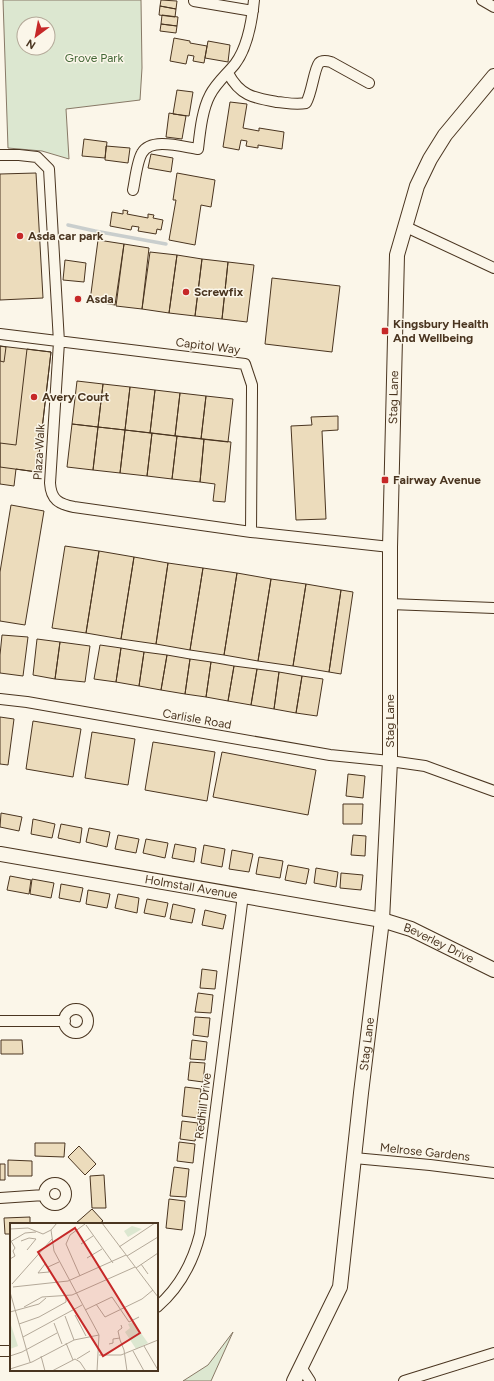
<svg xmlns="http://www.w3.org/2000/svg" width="494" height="1381" font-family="Figtree,sans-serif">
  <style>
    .green { fill: #dce7d0; stroke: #887966; fill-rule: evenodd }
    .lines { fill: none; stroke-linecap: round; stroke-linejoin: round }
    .stream { stroke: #c9cecd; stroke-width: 3.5 }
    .building { fill: #ecdcbc; stroke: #4a3520 }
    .street-casing { stroke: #4a3520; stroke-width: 12 }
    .secondary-casing { stroke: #4a3520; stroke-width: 16 }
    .street { stroke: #fbf6e9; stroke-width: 10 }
    .secondary { stroke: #fbf6e9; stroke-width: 14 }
    .poi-dot { fill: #c62828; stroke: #fbf6e9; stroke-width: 1.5 }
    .labels { text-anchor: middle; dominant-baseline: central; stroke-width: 3; stroke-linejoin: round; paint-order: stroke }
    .park-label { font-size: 12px; fill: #436837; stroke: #fbf6e9 }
    .poi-label { font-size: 12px; font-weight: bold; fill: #4a3520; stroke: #fbf6e9; text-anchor: start }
    .street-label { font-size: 12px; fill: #4a3520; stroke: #fbf6e9 }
    .inset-road { fill: none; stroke: #b4a999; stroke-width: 1 }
    .view { fill: #c62828; fill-opacity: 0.15; stroke: #c62828; stroke-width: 2 }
    .inset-edge { fill: none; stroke: #4a3520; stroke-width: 2 }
  </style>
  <rect width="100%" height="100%" fill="#fbf6e9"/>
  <!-- green -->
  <path class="green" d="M3,0H141L142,68L140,100L66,109L69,159L42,151L8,148ZM24,24H48V48H24Z
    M233,1332L211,1381H183L208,1365Z"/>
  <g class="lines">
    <!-- stream -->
    <path class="stream" d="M68,225L95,231L166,244"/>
  </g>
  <!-- building -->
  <path class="building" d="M161,0L177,1L176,9L160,6Z
    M160,6L176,9L175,17L159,15Z
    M162,15L178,17L177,26L161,24Z
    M161,24L177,26L176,33L160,31Z
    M174,38L190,41V43L207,46L204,63L193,61L194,56L188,55L186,64L170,61Z
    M208,41L230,45L228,62L205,58Z
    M177,90L193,92L189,116L173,114Z
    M230,102L247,104L243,128L259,131V128L284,132L282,149L258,145V148L246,146L247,141L241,140L239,150L223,147Z
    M169,113L186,116L182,139L166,137Z
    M84,139L107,142L105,158L82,156Z
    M106,146L130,148L128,163L105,160Z
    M151,154L173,158L171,172L148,168Z
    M36,173L43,298L0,300V174Z
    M177,173L215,180L211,207L201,205L195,245L169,240L176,200H173Z
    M123,210L128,211L127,214L148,218V214L154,215L153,218L163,220L161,230L157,229L156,234L138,231L139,227L132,226L131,230L110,226L112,212L123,214Z
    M98,240L124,244L115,305L90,301Z
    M124,244L149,248L142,309L116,306Z
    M150,252L177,255L169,313L142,309Z
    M177,255L202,259L195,316L169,313Z
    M202,259L228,262L222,319L195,316Z
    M65,260L86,263L84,282L63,280Z
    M228,262L254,265L247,322L222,319Z
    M272,278L340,286L332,352L265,344Z
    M0,346L6,347L4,362L0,361Z
    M0,346L51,352L37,472L16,469L14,486L0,484Z
    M27,349L51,352L37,472L0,467V443L16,445Z
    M77,381L103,384L98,427L72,424Z
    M103,384L130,387L125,430L98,427Z
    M130,387L155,390L150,433L125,430Z
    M155,390L180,393L175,436L150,433Z
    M180,393L206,396L201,439L175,436Z
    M206,396L233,399L228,442L201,439Z
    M338,416V430L322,431L326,519L296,520L291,426L312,425L311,417Z
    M72,424L98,427L93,470L67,467Z
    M98,427L125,430L120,473L93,470Z
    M125,430L152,433L147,476L120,473Z
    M152,433L177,436L172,479L147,476Z
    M177,436L204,439L200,482L172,479Z
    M204,439L231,442L225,502L213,501L215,484L200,482Z
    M11,505L44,511L25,625L0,621V572Z
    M65,546L99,551L86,633L52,628Z
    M99,551L134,557L121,639L86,633Z
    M134,557L168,563L156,644L121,639Z
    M168,563L203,568L190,650L156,644Z
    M203,568L237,573L224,655L190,650Z
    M237,573L271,579L258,661L224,655Z
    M271,579L306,584L293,666L258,661Z
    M306,584L341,590L329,672L293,666Z
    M341,590L353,592L341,674L329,672Z
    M2,635L28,637L23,676L0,673V655Z
    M37,639L60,642L55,679L33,675Z
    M60,642L90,646L85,682L55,679Z
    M100,645L121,648L116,682L94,679Z
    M121,648L144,652L139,686L116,682Z
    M144,652L167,655L161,690L139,686Z
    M167,655L190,659L185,694L161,690Z
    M190,659L211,662L206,697L185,694Z
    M211,662L234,666L228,701L206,697Z
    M234,666L257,669L251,705L228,701Z
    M257,669L279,672L274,709L251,705Z
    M279,672L302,676L296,713L274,709Z
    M302,676L323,679L317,716L296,713Z
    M0,717L14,719L8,765L0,764Z
    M33,721L81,729L73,777L26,769Z
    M92,732L135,739L128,785L85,778Z
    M153,742L215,752L207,801L145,790Z
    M222,752L316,770L308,815L213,797Z
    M348,774L365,776L363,798L346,796Z
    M343,804H363L362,824H343Z
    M1,813L22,817L19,831L0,827Z
    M33,819L55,824L52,838L31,834Z
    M61,824L82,828L80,843L58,838Z
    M89,828L110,832L107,847L86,842Z
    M118,835L139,839L136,853L115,849Z
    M353,835L366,836L365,856L351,855Z
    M146,839L168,843L165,858L143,853Z
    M175,844L196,848L194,862L172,858Z
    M204,845L225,849L222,867L201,863Z
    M232,850L253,854L249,872L229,869Z
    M259,857L283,861L280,878L256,874Z
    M288,865L309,869L306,884L285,880Z
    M316,868L338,872L336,887L314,883Z
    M341,873L363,875L361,890L340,888Z
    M10,876L31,880L29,894L7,890Z
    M32,879L54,883L51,898L30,894Z
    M61,884L83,888L80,902L59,898Z
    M88,890L110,894L107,908L86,904Z
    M118,894L139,898L137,913L115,908Z
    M147,899L168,903L165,917L144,913Z
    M173,904L195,909L192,923L170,919Z
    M205,910L226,915L223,929L202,925Z
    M202,969L217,971L215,989L200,988Z
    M198,993L213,995L211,1013L195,1012Z
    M195,1017L210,1018L208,1037L193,1035Z
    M1,1040H22L23,1054H1Z
    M192,1040L207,1042L205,1060L190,1059Z
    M190,1062L205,1063L203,1082L188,1080Z
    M185,1087L201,1089L198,1118L182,1116Z
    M182,1121L198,1123L195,1141L180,1139Z
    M179,1142L195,1144L193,1163L177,1161Z
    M35,1143H65L64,1157L35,1156Z
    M79,1146L96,1164L85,1175L68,1157Z
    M8,1160L32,1161V1176H8Z
    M0,1164H5V1180H0Z
    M174,1167L189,1169L186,1197L170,1196Z
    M104,1175L106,1208H92L90,1176Z
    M169,1199L185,1201L182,1230L166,1228Z
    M92,1209L103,1221L99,1224H75Z
    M30,1217V1224H11V1234H5L4,1218Z"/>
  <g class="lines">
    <!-- street casing -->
    <g class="street-casing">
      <path id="street" d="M482,0L494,7
        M194,1L253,11
        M228,73C240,96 254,98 277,102C288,103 296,105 306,103C312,93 314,69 319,63C322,60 327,61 331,62L369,83
        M0,155H19L37,157L49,169L59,342L50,483C51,500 59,504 74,507L251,532L390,547
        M133,190C135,181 137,161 142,153C151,137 183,147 198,149C200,132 202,110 210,95C216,83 227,74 235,64C248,47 252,21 254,0
        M404,226L494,268
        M0,334L245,364L252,385V391L251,532
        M390,604L494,608
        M0,699L27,702L330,755L390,761L425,766L494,791
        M64 1021a12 12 0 1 1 24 0a12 12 0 1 1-24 0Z
        M0,1021H65
        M354,1158L430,1165L494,1173
        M44 1194a11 11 0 1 1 22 0a11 11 0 1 1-22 0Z
        M0,1198L44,1195
        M157,1307C179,1288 193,1262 200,1234L243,895
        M0,1351H11
        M301,1367L310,1381
        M404,1381L494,1353"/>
    </g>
    <!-- secondary casing -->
    <g class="secondary-casing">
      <g id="secondary">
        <path id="s1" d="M0,854L382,920L411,929L494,970"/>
        <path id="s2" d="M294,1381L340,1287L361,1093L382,920L390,761V547L397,255L417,186L430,159L445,135L494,76"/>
      </g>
    </g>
    <!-- street -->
    <use href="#street" class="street"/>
    <!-- secondary -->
    <use href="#secondary" class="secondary"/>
  </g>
  <!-- markers -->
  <g class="poi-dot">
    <circle cx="20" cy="236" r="4"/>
    <circle cx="186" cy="292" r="4"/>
    <circle cx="78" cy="299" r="4"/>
    <rect x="381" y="327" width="8" height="8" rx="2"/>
    <circle cx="34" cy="397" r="4"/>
    <rect x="381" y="476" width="8" height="8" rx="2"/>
  </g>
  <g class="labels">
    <!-- park labels -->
    <g class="park-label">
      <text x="94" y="58">Grove Park</text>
    </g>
    <!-- poi labels -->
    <g class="poi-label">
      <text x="28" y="236">Asda car park</text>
      <text x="194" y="292">Screwfix</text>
      <text x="86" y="299">Asda</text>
      <text x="393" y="324">Kingsbury Health<tspan x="393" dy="14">And Wellbeing</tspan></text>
      <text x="42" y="397">Avery Court</text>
      <text x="393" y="480">Fairway Avenue</text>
    </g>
    <!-- street labels -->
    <g class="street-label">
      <text transform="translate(208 346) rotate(7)">Capitol Way</text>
      <text stroke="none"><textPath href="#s2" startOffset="997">Stag Lane</textPath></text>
      <text transform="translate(39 452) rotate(-87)">Plaza Walk</text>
      <text transform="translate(197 719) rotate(10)">Carlisle Road</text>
      <text transform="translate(390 721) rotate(-90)">Stag Lane</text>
      <text stroke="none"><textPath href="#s1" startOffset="194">Holmstall Avenue</textPath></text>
      <text stroke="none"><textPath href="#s1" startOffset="449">Beverley Drive</textPath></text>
      <text stroke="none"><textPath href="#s2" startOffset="349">Stag Lane</textPath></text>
      <text transform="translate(203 1106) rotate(-83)">Redhill Drive</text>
      <text transform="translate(425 1152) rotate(6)">Melrose Gardens</text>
    </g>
  </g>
  <!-- overview -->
  <g transform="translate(10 1223)">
    <rect width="148" height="148" fill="#fbf6e9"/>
    <path d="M122,3L132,6L118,14L114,8ZM0,99L8,123L0,126ZM123,99L138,120L126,126L115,109L120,105L118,101Z" fill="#dce7d0"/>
    <path class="inset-road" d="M47,0L41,7L44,28L89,112L87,148M92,0L148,74M76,2L103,40M0,6L18,5L33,11L41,7M11,18L19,15L26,16L17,27M0,19L15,10L26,9M71,21L83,13M109,24L145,0M117,33L148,14M77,35L92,26M0,36L5,33L3,28L5,25L1,18M131,41L138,51M38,44L35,41L28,50L39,49L38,44L49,39M126,45L148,30M70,53L56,21L60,12L75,1M2,61L42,16M3,64L58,58L116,32M0,69L20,139M86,81L95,94L132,76L143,67M14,84L32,74L62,72L125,44M75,87L102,74L119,99L129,94M0,89L29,81L36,75M65,92L76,113M55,93L64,117M44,100L52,121M9,101L29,94L56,79V73M111,102L112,105L108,108L110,117L114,127L117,148M13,114L72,82M56,120L63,137M99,121L103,120V116L110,115M134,123L148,147M123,128L134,148M89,132H111L148,117M0,133L12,129L47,110M31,133L35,148M67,136L80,128M0,146L22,139L64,117L89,112M42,148L65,136L70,139L76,148"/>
    <path class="view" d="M65,5L130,110L93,133L28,29Z"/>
    <rect width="148" height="148" class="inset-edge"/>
  </g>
  <!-- north arrow -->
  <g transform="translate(36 36) rotate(212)"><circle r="19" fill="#fbf6e9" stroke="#b4a999"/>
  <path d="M0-3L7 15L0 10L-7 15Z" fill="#c62828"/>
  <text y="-6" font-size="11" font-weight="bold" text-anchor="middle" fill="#4a3520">N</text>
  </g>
</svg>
